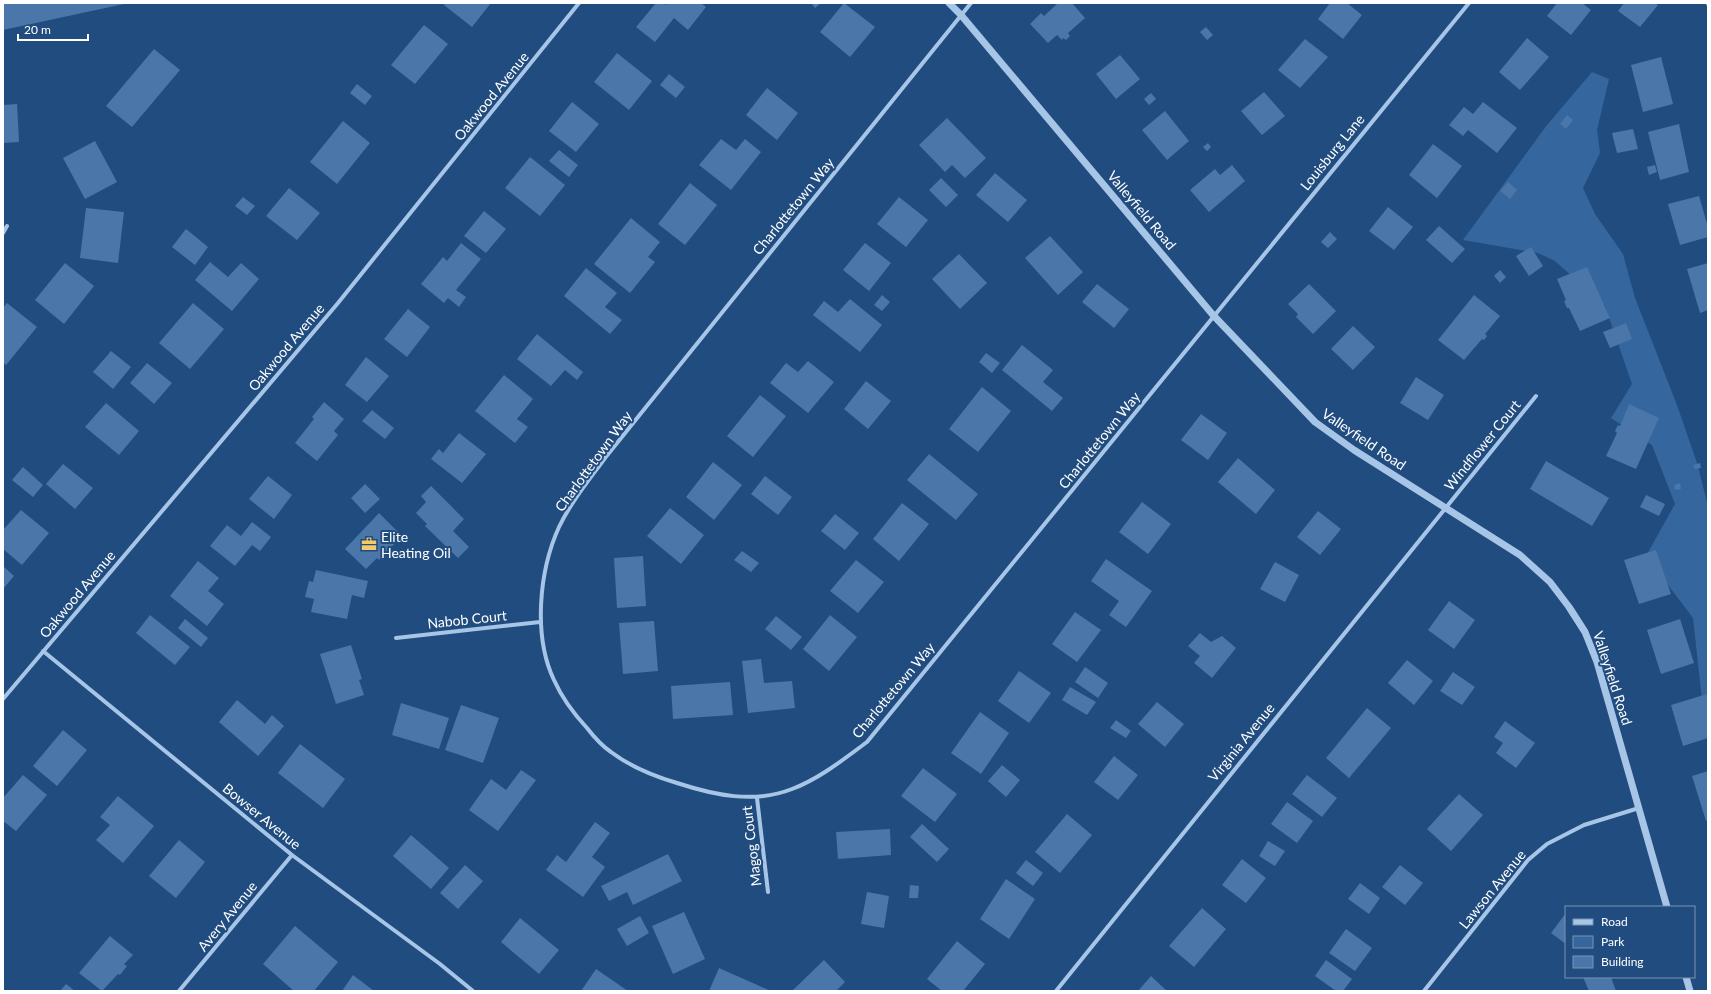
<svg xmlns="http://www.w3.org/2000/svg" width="1711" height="994" font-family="Lato,sans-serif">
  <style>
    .green { fill: #35669d }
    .building { fill: #4a76a9 }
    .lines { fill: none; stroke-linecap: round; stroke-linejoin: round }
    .minor { stroke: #a7c5e7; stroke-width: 4 }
    .tertiary { stroke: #a7c5e7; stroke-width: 7 }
    .labels { text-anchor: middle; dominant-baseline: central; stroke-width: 4; stroke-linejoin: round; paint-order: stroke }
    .street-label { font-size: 14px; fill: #fff; stroke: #214c7f }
    .poi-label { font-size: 14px; fill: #fff; stroke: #214c7f; text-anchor: start }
  </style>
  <rect width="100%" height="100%" fill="#214c7f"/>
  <!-- green -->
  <path class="green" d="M1592,72L1609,79L1597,130L1600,153L1583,188L1595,214L1623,254L1635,298L1677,405L1697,463L1708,506V723L1703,709L1693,618L1646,556L1675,504L1652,445L1611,418L1632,384L1605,306L1555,261L1538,253L1463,240L1547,125Z"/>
  <!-- building -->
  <path class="building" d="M3,3H124V4L3,30Z
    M445,3H491L472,27L444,5Z
    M656,3H663L666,5L667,3H701L706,7L688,30L674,18L655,42L636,27Z
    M811,3H821L815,8Z
    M844,3L875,27L850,57L820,32Z
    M1058,3H1072L1085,18L1068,33L1070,36L1066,40L1063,38L1062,40L1057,35L1048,43L1030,24L1041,13L1044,16Z
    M1330,3H1347L1362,15L1343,39L1318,19Z
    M1557,3H1582L1591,10L1571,35L1547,16Z
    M1624,3H1655L1658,5L1640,27L1618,11Z
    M424,25L448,44L415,84L391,65Z
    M1206,27L1213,35L1207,40L1200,32Z
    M1527,38L1549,57L1520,90L1499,72Z
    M1305,39L1328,57L1300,88L1278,70Z
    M154,49L180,70L132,127L106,106Z
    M617,53L652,81L629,110L594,82Z
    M1120,55L1140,79L1116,99L1096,74Z
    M1661,57L1673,104L1643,112L1631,65Z
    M669,74L685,87L676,98L660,85Z
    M357,84L372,96L365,105L350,93Z
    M767,88L798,113L777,140L746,115Z
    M1264,92L1285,116L1262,135L1241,111Z
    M1151,93L1156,99L1149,105L1144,99Z
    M572,102L599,124L576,152L549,131Z
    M1483,102L1517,128L1497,153L1468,130L1463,136L1449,125L1464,107L1473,114Z
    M17,104L19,142L3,143V105Z
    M1165,111L1189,141L1167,160L1142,130Z
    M1567,115L1573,120L1566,129L1560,124Z
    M947,118L986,158L965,178L952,165L945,172L919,145Z
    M343,121L370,143L337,184L310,162Z
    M1679,124L1689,172L1660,180L1648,132Z
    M1633,129L1638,149L1617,153L1612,133Z
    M721,139L736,150L745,139L761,152L731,190L699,165Z
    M95,141L117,182L85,199L63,158Z
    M1208,143L1211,147L1207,151L1203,147Z
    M1433,144L1462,166L1437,198L1409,175Z
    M559,150L578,165L569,177L549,161Z
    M530,157L565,185L540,216L505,188Z
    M1232,165L1245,181L1209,212L1190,190L1215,169L1220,175Z
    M1655,165L1657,172L1649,175L1647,167Z
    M995,173L1027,200L1008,222L976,195Z
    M941,178L958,195L946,207L929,190Z
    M1508,182L1517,190L1510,199L1500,191Z
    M690,183L717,205L685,245L658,224Z
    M289,188L320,213L297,240L266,216Z
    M1699,196L1708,227V237L1680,245L1668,204Z
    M243,197L255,206L247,215L235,206Z
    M899,197L928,220L906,247L877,224Z
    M1388,207L1413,227L1394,250L1369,231Z
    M86,208L124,212L118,263L80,258Z
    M484,211L506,229L486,253L464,236Z
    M631,218L660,242L648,257L655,262L630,293L594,264Z
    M1439,226L1465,249L1452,263L1426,240Z
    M186,229L208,247L195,265L172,247Z
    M1330,232L1337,239L1328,248L1321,242Z
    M1050,236L1083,272L1058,295L1025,258Z
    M461,243L481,259L456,290L466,297L459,307L448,298L444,303L421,284L443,257L447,261Z
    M865,243L891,263L869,291L843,270Z
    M1531,247L1543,266L1529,276L1516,256Z
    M959,254L987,283L960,309L932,279Z
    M210,262L228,277L241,263L259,279L232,311L195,280Z
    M65,263L94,286L64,324L35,300Z
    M1708,263V310L1700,313L1687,269Z
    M1587,267L1610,318L1580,331L1569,308H1567L1564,301L1566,300L1557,279Z
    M586,268L617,293L605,307L622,320L610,334L564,296Z
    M1500,270L1506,277L1500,283L1494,276Z
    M1097,284L1129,309L1114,328L1082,302Z
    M1309,284L1336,311L1313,334L1296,317L1298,314L1288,304Z
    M882,295L890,302L882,311L874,305Z
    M1474,295L1500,316L1485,334L1487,336L1484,340L1482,339L1464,360L1438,340Z
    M850,299L882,325L860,352L813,315L824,301L838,312Z
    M7,303L37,327L6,365L3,362V308Z
    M193,303L224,329L190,369L159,343Z
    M408,309L430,327L407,357L384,339Z
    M1626,323L1632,339L1610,348L1603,332Z
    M1353,326L1375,347L1353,370L1331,349Z
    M537,334L583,372L577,380L565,370L551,386L517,359Z
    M1022,345L1053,370L1043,382L1063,398L1052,411L1002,370Z
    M111,351L131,367L113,389L93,372Z
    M986,353L1000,363L992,373L979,362Z
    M366,357L389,376L367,402L345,385Z
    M808,361L834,382L808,413L770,383L786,363L798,372Z
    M147,363L172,383L154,404L130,383Z
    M504,375L533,399L517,419L528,427L515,443L475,411Z
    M1416,377L1444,395L1428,420L1400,403Z
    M866,381L891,401L868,429L844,409Z
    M982,387L1011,411L978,452L949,429Z
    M760,395L786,416L753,457L727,436Z
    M324,402L344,419L334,431L338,435L317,461L295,443L314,419L312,417Z
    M106,403L139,431L119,455L85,427Z
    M1629,404L1659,418L1636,469L1606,456L1617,433L1615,431L1618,425L1620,426Z
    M372,410L394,428L385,439L362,421Z
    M1201,414L1227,433L1208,460L1181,440Z
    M459,433L486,454L462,483L431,459L439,449L443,453Z
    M929,454L978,494L956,520L907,480Z
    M1238,458L1275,490L1256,514L1218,482Z
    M1546,461L1609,498L1592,526L1530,489Z
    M713,462L742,485L714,520L686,497Z
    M1700,463L1701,468L1695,469L1693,465Z
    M63,464L93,488L75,509L46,484Z
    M23,467L43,485L33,497L12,480Z
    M268,476L292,495L274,519L249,499Z
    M765,476L792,497L778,515L751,494Z
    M1680,483L1681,489L1675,490L1674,485Z
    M365,484L380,499L365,513L351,498Z
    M431,486L464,519L453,531L469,547L458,558L425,526L427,524L416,513L426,502L421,496Z
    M1646,495L1665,504L1659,516L1640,507Z
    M1142,502L1171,524L1148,554L1119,532Z
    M902,503L929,524L899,561L873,539Z
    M670,508L704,535L681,564L647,536Z
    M21,510L49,533L22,565L3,549V530Z
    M1318,511L1341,529L1320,555L1297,537Z
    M379,513L402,536L379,560L377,558L366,569L345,549Z
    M835,514L859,533L845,550L821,531Z
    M252,522L271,537L260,551L252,545L235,566L210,546L227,525L241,536Z
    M1656,550L1671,594L1639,604L1624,560Z
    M742,551L759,563L751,572L734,560Z
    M643,556L646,606L617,608L614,558Z
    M1106,559L1152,591L1126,627L1109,615L1119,601L1091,581Z
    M856,560L884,582L858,613L830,591Z
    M198,561L219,578L208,591L224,604L207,626L170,596Z
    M1275,562L1299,575L1285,602L1260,589Z
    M3,566L14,576L3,589Z
    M316,570L368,581L364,598L352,595L347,619L311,612L314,599L305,597L309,581L313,582Z
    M1449,601L1475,620L1454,649L1428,630Z
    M1075,612L1101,630L1077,662L1052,644Z
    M150,615L190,647L175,665L136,633Z
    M830,615L857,637L829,671L803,649Z
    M776,616L802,637L791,650L765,629Z
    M185,619L208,638L201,647L178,628Z
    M1680,619L1694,663L1661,674L1647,630Z
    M654,621L658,671L623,674L619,623Z
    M1200,633L1211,642L1222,636L1236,648L1212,678L1194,663L1200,656L1188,646Z
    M351,645L362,679L359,680L364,695L336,704L320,654Z
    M761,659L764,683L792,681L795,708L748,713L742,661Z
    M1407,660L1433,681L1414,705L1388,683Z
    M1085,667L1108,683L1098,698L1075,682Z
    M1019,671L1051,693L1029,723L998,701Z
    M1453,672L1475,687L1462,705L1440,691Z
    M730,682L733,715L673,719L671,686Z
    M1070,687L1096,702L1087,715L1062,700Z
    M1707,694L1708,738L1683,746L1671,705Z
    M237,700L265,724L272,715L284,726L258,756L219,722Z
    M1157,702L1184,724L1165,747L1138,724Z
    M401,703L449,718L439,749L392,735Z
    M461,705L499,718L483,763L445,750Z
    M1367,708L1391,728L1349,778L1326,758Z
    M980,712L1009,733L981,774L951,753Z
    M1116,720L1131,731L1126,738L1110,728Z
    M1505,721L1535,743L1516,768L1496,753L1503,743L1494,737Z
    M63,730L87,750L57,786L33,766Z
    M300,744L345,779L323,808L278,773Z
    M1114,756L1138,775L1118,800L1094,782Z
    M1002,765L1020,780L1006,797L988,781Z
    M923,768L957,794L935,822L901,796Z
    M521,770L536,780L498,831L469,810L491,779L506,790Z
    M1708,771V820L1706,821L1692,776Z
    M23,775L47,795L16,831L3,821V798Z
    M1307,775L1337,798L1322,817L1292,794Z
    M1459,794L1483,815L1451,851L1427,829Z
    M118,796L154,826L123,863L96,840L110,825L100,817Z
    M1287,802L1313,821L1297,843L1271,824Z
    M1067,814L1092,835L1060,873L1035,852Z
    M595,822L610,833L592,857L605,867L583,897L546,870L557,855L566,862Z
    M922,824L949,849L937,862L910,837Z
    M890,829L891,855L838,859L836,832Z
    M411,835L449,868L431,889L393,856Z
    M179,840L205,862L176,898L149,876Z
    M1268,841L1285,851L1275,866L1259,856Z
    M668,854L682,881L633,905L627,892L609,901L601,886Z
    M1242,859L1266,878L1246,903L1222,885Z
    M1026,860L1043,873L1033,886L1016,873Z
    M465,865L483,881L458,909L440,893Z
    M1400,865L1423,883L1405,905L1382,887Z
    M1006,879L1035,899L1009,939L980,919Z
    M1360,883L1380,898L1369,914L1348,899Z
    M910,885L919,886L918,898H909Z
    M867,892L889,896L884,928L861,924Z
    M1202,908L1226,929L1194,967L1169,946Z
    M684,912L705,959L673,974L652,926Z
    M1566,913V944L1551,933Z
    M640,916L649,933L627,946L617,929Z
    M520,918L559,950L539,974L501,942Z
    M295,926L338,962L314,991H294L263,964Z
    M1346,929L1372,948L1355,971L1329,953Z
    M110,936L133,955L124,964L127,966L120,975L118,974L102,991L79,973Z
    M957,941L985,964L963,991H942L927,979Z
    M824,960L845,982L836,991H792Z
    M1326,960L1352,979L1343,991H1336L1315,976Z
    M719,968L771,991H709Z
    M596,969L628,991H581Z
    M353,975L374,991H342Z
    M1151,976L1167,991H1138Z
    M1583,977H1611L1616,991H1589Z
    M66,984L75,991H60Z"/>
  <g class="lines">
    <!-- minor -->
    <path class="minor" d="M971,3L605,458C589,480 571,502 559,527C539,571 533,636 554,680C562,698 574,714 587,728C594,737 602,746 611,752C631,767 653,776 677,783C714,795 754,804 792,789C819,779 844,759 867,742L1469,3
      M1708,3V4
      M3,233L7,226
      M396,638L540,622
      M43,651L292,855L440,964L473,991
      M3,699L338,303L579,3
      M757,798L768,892
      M179,991L292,855
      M1056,991L1536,396
      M1424,991L1528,860L1547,844L1584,825L1639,808"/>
    <!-- tertiary -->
    <path class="tertiary" d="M949,3L961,15L1213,315L1315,422L1354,450L1520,555L1550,582L1569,607L1585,632L1597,662L1667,907
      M1686,977L1690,991"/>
  </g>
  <!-- icons -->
  <defs>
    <g id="office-bare" transform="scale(1.2)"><path d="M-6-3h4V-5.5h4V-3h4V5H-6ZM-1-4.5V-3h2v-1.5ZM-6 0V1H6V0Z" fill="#f4c968" stroke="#214c7f" stroke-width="2.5" paint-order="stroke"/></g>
  </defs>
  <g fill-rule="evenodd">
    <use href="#office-bare" x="369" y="544"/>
  </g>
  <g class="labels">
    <!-- street labels -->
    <g class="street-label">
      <text transform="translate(491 96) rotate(-51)">Oakwood Avenue</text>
      <text transform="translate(1332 152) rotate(-51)">Louisburg Lane</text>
      <text transform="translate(793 206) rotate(-51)">Charlottetown Way</text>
      <text transform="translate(1142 210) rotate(50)">Valleyfield Road</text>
      <text transform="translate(286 347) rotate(-50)">Oakwood Avenue</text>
      <text transform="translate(1364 439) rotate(34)">Valleyfield Road</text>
      <text transform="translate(1099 440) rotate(-51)">Charlottetown Way</text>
      <text transform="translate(1482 445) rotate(-51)">Windflower Court</text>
      <text transform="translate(593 461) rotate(-54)">Charlottetown Way</text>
      <text transform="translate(77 594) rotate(-50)">Oakwood Avenue</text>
      <text transform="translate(467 619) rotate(-6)">Nabob Court</text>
      <text transform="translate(1613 678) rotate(72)">Valleyfield Road</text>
      <text transform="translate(893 690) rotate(-50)">Charlottetown Way</text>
      <text transform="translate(1241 742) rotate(-51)">Virginia Avenue</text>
      <text transform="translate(262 816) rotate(39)">Bowser Avenue</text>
      <text transform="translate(751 846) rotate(-97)">Magog Court</text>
      <text transform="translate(1492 889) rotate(-51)">Lawson Avenue</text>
      <text transform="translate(227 916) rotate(-51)">Avery Avenue</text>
    </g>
    <!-- poi labels -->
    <g class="poi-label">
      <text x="381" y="536">Elite<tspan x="381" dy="16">Heating Oil</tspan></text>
    </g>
  </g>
  <!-- border -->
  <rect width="1711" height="994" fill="none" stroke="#ffffff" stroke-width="8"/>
  <!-- legend -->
  <rect x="1565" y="906" width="130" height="72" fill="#214c7f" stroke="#7a94b2"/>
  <rect x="1573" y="919" width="20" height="6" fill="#a7c5e7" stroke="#7a94b2"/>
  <text x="1601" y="926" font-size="12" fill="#ffffff">Road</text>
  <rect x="1573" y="936" width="20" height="12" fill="#35669d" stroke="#7a94b2"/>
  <text x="1601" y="946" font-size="12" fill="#ffffff">Park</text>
  <rect x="1573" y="956" width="20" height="12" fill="#4a76a9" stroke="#7a94b2"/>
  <text x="1601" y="966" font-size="12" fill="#ffffff">Building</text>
  <!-- scale -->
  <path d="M18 34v6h70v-6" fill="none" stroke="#ffffff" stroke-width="2"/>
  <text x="24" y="34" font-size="12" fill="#ffffff" stroke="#214c7f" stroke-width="3" paint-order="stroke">20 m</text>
</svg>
